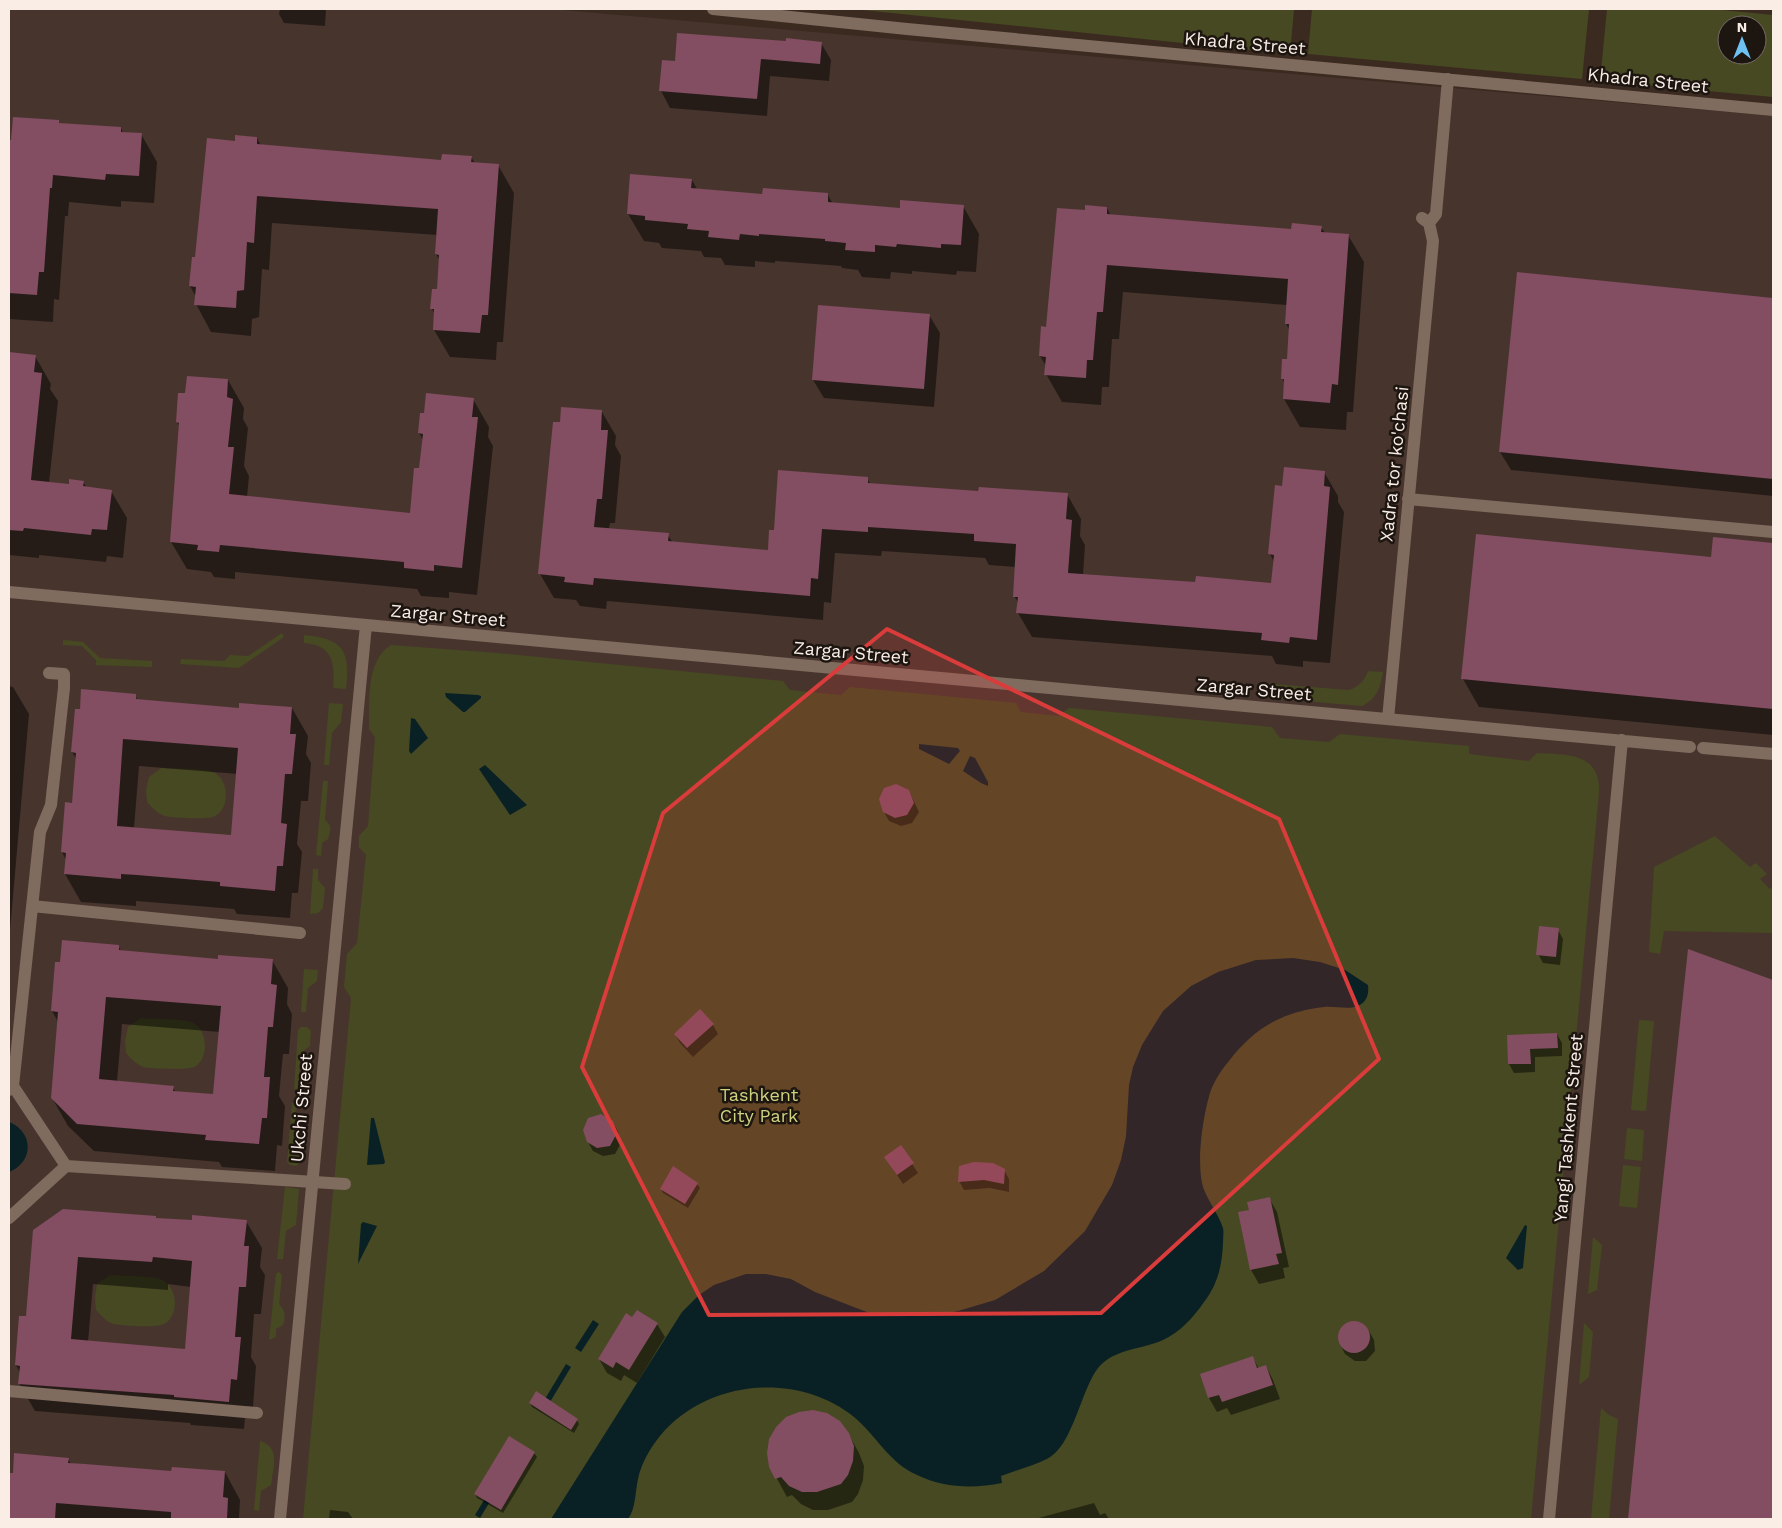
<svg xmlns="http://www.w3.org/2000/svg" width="1782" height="1528" font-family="'Work Sans',sans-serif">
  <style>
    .commercial { fill: #47352d }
    .green { fill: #474922; fill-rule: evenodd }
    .water { fill: #092125 }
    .shadow { fill: #0007; fill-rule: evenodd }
    .building { fill: #834d62; fill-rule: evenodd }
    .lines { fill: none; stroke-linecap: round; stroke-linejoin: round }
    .pedestrian { stroke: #806b5f; stroke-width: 12 }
    .minor { stroke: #806b5f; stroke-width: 12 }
    .marked { fill: #da3c3b; fill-opacity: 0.2; stroke: #da3c3b; stroke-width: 4; stroke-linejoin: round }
    .labels { text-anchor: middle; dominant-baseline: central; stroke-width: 5; stroke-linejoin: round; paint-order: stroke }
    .street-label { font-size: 18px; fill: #f9ede6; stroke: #1d1510 }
    .park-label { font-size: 18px; fill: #cdd27e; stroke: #1d1510 }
  </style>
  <rect width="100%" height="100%" fill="#3b2a20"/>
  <!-- commercial -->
  <path class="commercial" d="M9,9H550L1773,116V1519H9Z"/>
  <!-- green -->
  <path class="green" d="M853,9H1294L1290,54Z
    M1312,9H1589L1582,79L1308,54Z
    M1607,9H1712L1773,15V97L1600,81ZM1727,25H1757V55H1727Z
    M282,633L284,637L239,668L180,664L181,659L224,661L230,655L248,656Z
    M304,635C344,639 350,650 346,689L333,688C335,663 333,645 304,643Z
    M63,640L83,642L100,658L152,661V667L96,665V660L82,646L63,645Z
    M391,645L497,653L783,681L790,690L841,695L850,687L1016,703L1021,712L1058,716L1069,708L1272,727L1280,738L1329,742L1340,734L1469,746V754L1529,761L1537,753C1567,755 1600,752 1599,792L1531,1519H303L351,998L344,987L347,954L357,943L366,855L359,847V836L368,826L375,737L369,729C370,702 365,661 391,645Z
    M1368,671L1383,672C1381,686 1377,699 1362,706L1259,697L1260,683L1349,690C1359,687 1365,680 1368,671Z
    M329,703L343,704L341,722L332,733L329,765H324Z
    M161,768C174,769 201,768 212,772C229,777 231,808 215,816C209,820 173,818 165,816C158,814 152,808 147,802L146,790L149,777Z
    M323,781H328L325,820C332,825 331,831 328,839L322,843L321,856L316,855Z
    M1715,836L1750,867L1756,863L1767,874L1760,879L1770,889L1773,887V933L1664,931L1660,954L1649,952L1654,867Z
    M313,869H318V880L325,888L323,908L318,913L310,914Z
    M304,969L318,970L317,981L308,988L306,1012H301Z
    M141,1018C153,1019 181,1019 191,1022C208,1028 210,1059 194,1067C188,1070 152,1069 144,1067C137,1065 131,1059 126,1053L125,1041L128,1027Z
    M1639,1020L1654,1021L1646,1111L1631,1110Z
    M301,1027H307L311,1031L310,1046L301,1053L298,1090L294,1089L298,1030Z
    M292,1103H296L294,1140L302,1148L300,1163L296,1166L290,1165L287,1162Z
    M1627,1128L1644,1130L1642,1161L1624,1159Z
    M1623,1165L1641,1167L1637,1208L1619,1206Z
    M285,1187L299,1189L296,1225L286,1231L283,1259H277Z
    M1593,1237L1602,1245L1597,1290L1588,1294Z
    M279,1272L282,1275L279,1304C285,1310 286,1317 283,1325L276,1329V1337L269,1340L276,1274Z
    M110,1275C123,1276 150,1276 160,1279C178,1285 180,1316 164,1324C156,1328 123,1326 114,1324C106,1322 101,1315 96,1310L95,1298L97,1284Z
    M1584,1323L1593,1332L1589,1377L1579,1385Z
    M1601,1408L1609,1415L1618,1419L1609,1519H1591Z
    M260,1441C281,1447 273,1468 271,1485L261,1491L259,1511L254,1510Z"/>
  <!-- water -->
  <path class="water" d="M445,693L478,695L481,696V698L465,712H463L446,697Z
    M411,718L415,719L428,738L411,754L409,751Z
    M919,744L958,748L960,751L949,764L919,749Z
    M970,756L975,758L988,782V786L981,783L963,771Z
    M485,765L527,805L510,815L479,769Z
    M1293,958L1320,962L1345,970L1368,985C1369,994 1367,1002 1358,1006C1349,1010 1334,1006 1324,1007C1282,1012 1254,1028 1229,1061C1222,1069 1215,1080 1211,1090C1203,1114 1196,1162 1203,1187C1208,1201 1218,1213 1223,1228C1224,1232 1223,1238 1223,1243C1222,1265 1218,1284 1204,1302C1193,1318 1180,1332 1163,1340C1141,1350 1115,1348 1098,1368C1080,1392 1073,1446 1047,1459C1033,1466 1016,1470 1001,1476L1002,1483C973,1489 944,1488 917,1475C889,1463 876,1435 854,1417C797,1371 706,1380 660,1436C650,1448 641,1464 638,1479C635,1492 636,1508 628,1519H551L682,1312L699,1295L714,1285L746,1274H766L791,1279L815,1292L872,1314L932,1316L958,1311L995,1300L1044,1271L1085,1231L1112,1185L1121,1160L1126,1136L1129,1085L1133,1067L1142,1045L1163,1011L1191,986L1218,972L1256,960Z
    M371,1118H374L385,1162L384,1164L367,1165Z
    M9,1122C34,1132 34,1162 9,1172Z
    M363,1222L377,1226L358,1264L361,1224Z
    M1525,1225L1527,1226L1523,1268L1518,1270L1506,1258Z
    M593,1320L599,1324L581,1352L575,1348Z
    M566,1364L571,1367L544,1412L539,1409Z
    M518,1444L523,1447L480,1518L475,1515Z"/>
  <!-- shadow -->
  <path class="shadow" d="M280,9H326L325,26L284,23L279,14Z
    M787,43H821L831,60L829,81L770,76L767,116L670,108L661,91L676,62Z
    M58,121L60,124L121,128L123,133L141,134L157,162L154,203L121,201V207L69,202L68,216H65L59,300L54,299L53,322L9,319V141L13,142Z
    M257,138L261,146L442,161L471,157L475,163L498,165L514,193L503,342H497L496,360L450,357L434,330L435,315L432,309L438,291L440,261L436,254L437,235L272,223L269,270L262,269L259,317L252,319L251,336L211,332L196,304V297L190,286L193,258H196L236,142Z
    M692,180L697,189L763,195H828L833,204L901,210L963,206L979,234L976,272L957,271L956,275L912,271V274L891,272L890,279L862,277L858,270L842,268L841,266L775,261V263L755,261V267L725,265L721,258L704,257L701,251L662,248L659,243L644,241L628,214Z
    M1107,208L1111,216L1292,230L1321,227L1325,233L1348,235L1364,262L1353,412H1347L1346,430L1300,427L1284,399L1285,384L1282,378L1288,360L1290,331L1286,324L1287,305L1123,292L1119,339H1112L1109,387H1102L1101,405L1062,402L1046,374V366L1040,356L1047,328L1086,211Z
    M1518,274L1773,299V496L1511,470L1500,452Z
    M929,315L940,333L934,407L824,398L813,380Z
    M9,354L35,356L51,384L50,389L58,401L49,483L70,486L83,482L87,488L111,491L127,518L123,558L107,556L106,562L39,555V558L9,555Z
    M228,380L244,408L243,419L248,428L244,466L249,476L247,497L411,514L420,470L423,440L419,433L473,399L489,427L488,437L493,446L477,595L449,592V598L421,596L417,589L235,572V579L214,577L211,572L187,569L171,542L180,427L177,422L187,395Z
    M602,412L616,436L615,445L621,456L615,523H610L609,529L668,535L673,543L769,551L775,532L867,478L871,485L979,492L1067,494L1081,519L1080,536L1085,545L1083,575L1196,584H1272L1274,562L1270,554L1283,487L1324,472L1338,496V502L1344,512L1330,663L1303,661V667L1276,664L1272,656L1032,637L1018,613L1019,604L1014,596L1016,567L989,565L985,558L882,551L881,556L835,553L831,603L824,602L823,620L607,601L606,609L580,606L576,600L554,598L540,574L561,423Z
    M1714,538L1773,544V735L1479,707L1463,679L1712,558Z
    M9,686L13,687L29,714L9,942Z
    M135,695L138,701L240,709L292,708L308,736L306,754L311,763L308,801H301L297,844L302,852L298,893H292L290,918L237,914L234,909L136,901V906L81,902L65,874L66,860L62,852L73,804L77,760L72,752ZM139,766L238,774L233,837L134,828Z
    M909,791L919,812L912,823L901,826L889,821L884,812Z
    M1558,930L1563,939L1560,965L1543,963L1538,954Z
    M118,946L122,952L219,960H272L288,988L287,1004L292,1014L289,1054H283L279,1096L285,1106L282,1146L277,1145L275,1171L222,1167L219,1162L94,1151L68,1126L52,1098L58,1022L52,1011ZM122,1024L220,1032L214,1095L176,1093L173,1087L117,1082Z
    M1764,979L1773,981V1519H1629L1649,1321Z
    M713,1025L718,1034L693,1057L680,1043L675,1034Z
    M1557,1034L1562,1043V1056L1535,1057V1072L1514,1073L1509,1064V1036Z
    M612,1122L618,1131L621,1143L615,1154L603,1156L593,1151L588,1142Z
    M901,1147L918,1173L903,1184L885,1157Z
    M1004,1170L1009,1179V1192L990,1188L964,1190L959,1181Z
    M697,1184L700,1188L688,1208L663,1193L661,1189Z
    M1269,1198L1277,1212L1289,1267L1283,1268L1285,1278L1259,1284L1251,1270L1239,1213L1250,1211Z
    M156,1219L193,1221H246L262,1248L260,1267L265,1275L261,1314H254L251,1357L256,1366L253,1407L246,1406L244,1429L191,1425L190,1423L35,1411L19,1383L20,1373L16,1365L27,1318L34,1231ZM93,1284L168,1290V1284L191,1287L186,1350L88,1342Z
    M633,1319L657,1324L665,1337L637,1383L624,1375L621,1381L607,1373L599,1359Z
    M1360,1322L1369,1331L1374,1340L1375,1351L1366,1361H1355L1345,1354L1340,1344L1339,1332L1347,1323Z
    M1253,1358L1259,1369L1266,1366L1273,1380L1280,1399L1231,1415L1227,1408L1217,1412L1209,1398L1202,1375Z
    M530,1403L577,1420L579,1424L574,1433L532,1407Z
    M848,1433L859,1453L864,1466L863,1480L858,1494L852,1502L828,1510H813L801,1504L792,1495L787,1497L770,1466Z
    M509,1438L534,1453L537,1457L503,1513L477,1498L475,1494Z
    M68,1459L71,1464L173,1473L225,1472L240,1500L239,1519H9V1474L14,1475Z
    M1094,1503L1100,1515L1105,1513L1109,1519H1035Z
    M330,1510L348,1512L353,1519H329Z"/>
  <!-- building -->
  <path class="building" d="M677,33L786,41V38L822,42L820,64L761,59L757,99L659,91L662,60L675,61Z
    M13,117L59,120V123L121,127V132L142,133L139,176L106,174L105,180L53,175L52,188H50L44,272H39L37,295L9,293V140H11Z
    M235,135L257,137V144L441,160L442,154L472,156L471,162L499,164L488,315H482L480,333L433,330L434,309H430L432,289H437L439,255L435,254L438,209L257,196L254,243L247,242L244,290L237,291L236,308L194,305L196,287L189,286L192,257H195L207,138L235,141Z
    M630,174L692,179L691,188L762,194L763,188L828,193V202L900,208V200L964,205L961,245L941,244V248L897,244L896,247L875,245V252L845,250L846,243L825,241V239L759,234V236L740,234L739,240L708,237L709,231L687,229L688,224L645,220V216L627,214Z
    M1085,205L1107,207V214L1291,229L1292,223L1322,226L1321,232L1349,234L1338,385L1332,384L1330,403L1283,399L1284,379H1281L1282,359H1287L1289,324H1285L1288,279L1107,265L1103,312H1097L1093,360H1087L1086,378L1044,375L1046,357L1039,356L1041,326L1046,327L1057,208L1085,210Z
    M1517,272L1773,298V479L1499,452Z
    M818,305L930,314L924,389L812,380Z
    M9,352L36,355L34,372L42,373L31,480L69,484V479L84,481L83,486L112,490L107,530L92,529L91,535L24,528L23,531L9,530Z
    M187,376L228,379L227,397L233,399L228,447H234L229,494L410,513L414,468H419L423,434L418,433L420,413H424L426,393L474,398L472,417H478L462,568L434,565V571L404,568V562L220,545L219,552L197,550L198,545L170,542L179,423L176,422L178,393H185Z
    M561,407L602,410L601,430H608L602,499H597L594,527L669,533L668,541L768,550L769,530H774L778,470L868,477V483L978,491L979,487L1068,493L1066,519L1072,520L1068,573L1195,582L1196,576L1271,583L1274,555L1268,554L1275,485L1282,486L1284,467L1325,471L1324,486L1330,487L1317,640L1290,637L1289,643L1261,640L1262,633L1016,613L1018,597H1013L1016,544L974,541V534L868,527V532L822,529L818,579L811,578L810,596L594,578L593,585L564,582L565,577L538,574L553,422H560Z
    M1476,534L1711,557L1713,537L1773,543V709L1461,679Z
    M81,689L136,694V699L239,708V703L292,707L290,734H296L292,774H285L281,823L287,824L283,866H277L275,891L220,886V882L137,875L121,874V879L64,874L66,853L61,852L65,802L72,803L76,753L71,752L75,709H80ZM123,739L238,748L231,835L117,826Z
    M896,784L909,790L914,803L907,815L895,818L883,812L879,799L884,788Z
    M1539,926L1559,928L1556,957L1536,955Z
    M62,940L119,945V950L218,959V955L273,959L271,984L277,985L273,1027H268L264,1077H270L267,1118H262L259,1144L205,1140L206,1135L77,1124L51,1098L58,1012L51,1011L55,962H60ZM106,997L221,1006L213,1094L173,1091L174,1086L99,1079Z
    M1688,949L1773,980V1519H1628L1648,1321Z
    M700,1009L714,1024L687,1048L674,1034Z
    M1557,1033L1558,1048L1530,1049L1531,1064H1508L1507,1035Z
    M601,1114L613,1121L617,1133L610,1146L597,1148L587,1142L583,1130L588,1118Z
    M901,1145L914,1163L897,1175L884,1157Z
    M974,1162L993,1163L1005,1169L1004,1184L984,1180L958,1182L959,1166Z
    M673,1166L698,1183L685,1204L660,1189Z
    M1270,1197L1282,1253L1276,1254L1279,1264L1250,1270L1238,1212L1249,1210L1247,1202Z
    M63,1209L156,1216V1218L192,1220V1215L247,1220L244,1246H249L246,1287H239L235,1337H241L237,1380L231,1379L229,1402L174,1397V1395L18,1384L20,1366L15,1365L19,1316H26L33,1230ZM78,1257L152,1262L153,1257L192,1261L185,1349L71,1339Z
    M637,1310L658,1323L629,1370L616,1362L613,1368L598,1359L626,1313L632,1317Z
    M1338 1337a16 16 0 1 1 32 0a16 16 0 1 1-32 0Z
    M1253,1356L1257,1368L1266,1365L1273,1385L1222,1402L1219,1395L1208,1398L1200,1374Z
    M536,1391L578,1419L571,1430L529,1403Z
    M813,1410L827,1413L840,1421L849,1433L854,1446L853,1461L848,1475L841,1484L817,1492H802L789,1486L781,1477L775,1479L769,1467L767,1453L769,1439L776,1427L786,1417L799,1412Z
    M509,1436L535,1452L501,1510L474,1494Z
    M14,1453L69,1458L68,1463L85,1464L171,1471L172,1467L225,1471L223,1497L228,1498L227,1519H171V1512L56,1503L55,1519H9V1473H13Z"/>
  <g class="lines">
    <!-- pedestrian -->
    <path class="pedestrian" d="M32,906L300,933
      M9,1090L13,1086L40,832L51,805L64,688V674L49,673
      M66,1166L345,1184
      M9,1218L66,1166L13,1086
      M9,1391L257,1413"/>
    <!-- minor -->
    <path class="minor" d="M713,9L907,29L1773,110
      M1429,223L1436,214L1448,79
      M1408,499L1773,532
      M9,592L1690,747
      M1388,719L1433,241L1429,223L1422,218
      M1703,748L1773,754
      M280,1519L366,625
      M1549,1519L1622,740"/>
  </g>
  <!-- marked area -->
  <path class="marked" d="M887,629L1279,819L1379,1059L1101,1313L709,1315L582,1067L663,813Z"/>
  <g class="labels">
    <!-- street labels -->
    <g class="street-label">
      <text transform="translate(1245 43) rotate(5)">Khadra Street</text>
      <text transform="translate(1648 80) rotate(6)">Khadra Street</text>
      <text transform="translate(1394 464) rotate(-84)">Xadra tor ko'chasi</text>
      <text transform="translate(448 615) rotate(5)">Zargar Street</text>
      <text transform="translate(851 652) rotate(5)">Zargar Street</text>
      <text transform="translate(1254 689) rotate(5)">Zargar Street</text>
      <text transform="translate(301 1108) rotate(-85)">Ukchi Street</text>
      <text transform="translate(1568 1128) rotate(-85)">Yangi Tashkent Street</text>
    </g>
    <!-- park labels -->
    <g class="park-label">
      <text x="759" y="1094">Tashkent<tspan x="759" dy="21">City Park</tspan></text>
    </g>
  </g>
  <!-- border -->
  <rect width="1782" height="1528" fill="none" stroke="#f9ede6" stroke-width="20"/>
  <!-- north arrow -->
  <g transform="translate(1742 40)"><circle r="24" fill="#1d1510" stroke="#756b66"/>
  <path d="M0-4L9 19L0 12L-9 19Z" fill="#6ec2f3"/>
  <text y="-8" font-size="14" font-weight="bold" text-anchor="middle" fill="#f9ede6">N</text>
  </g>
</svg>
